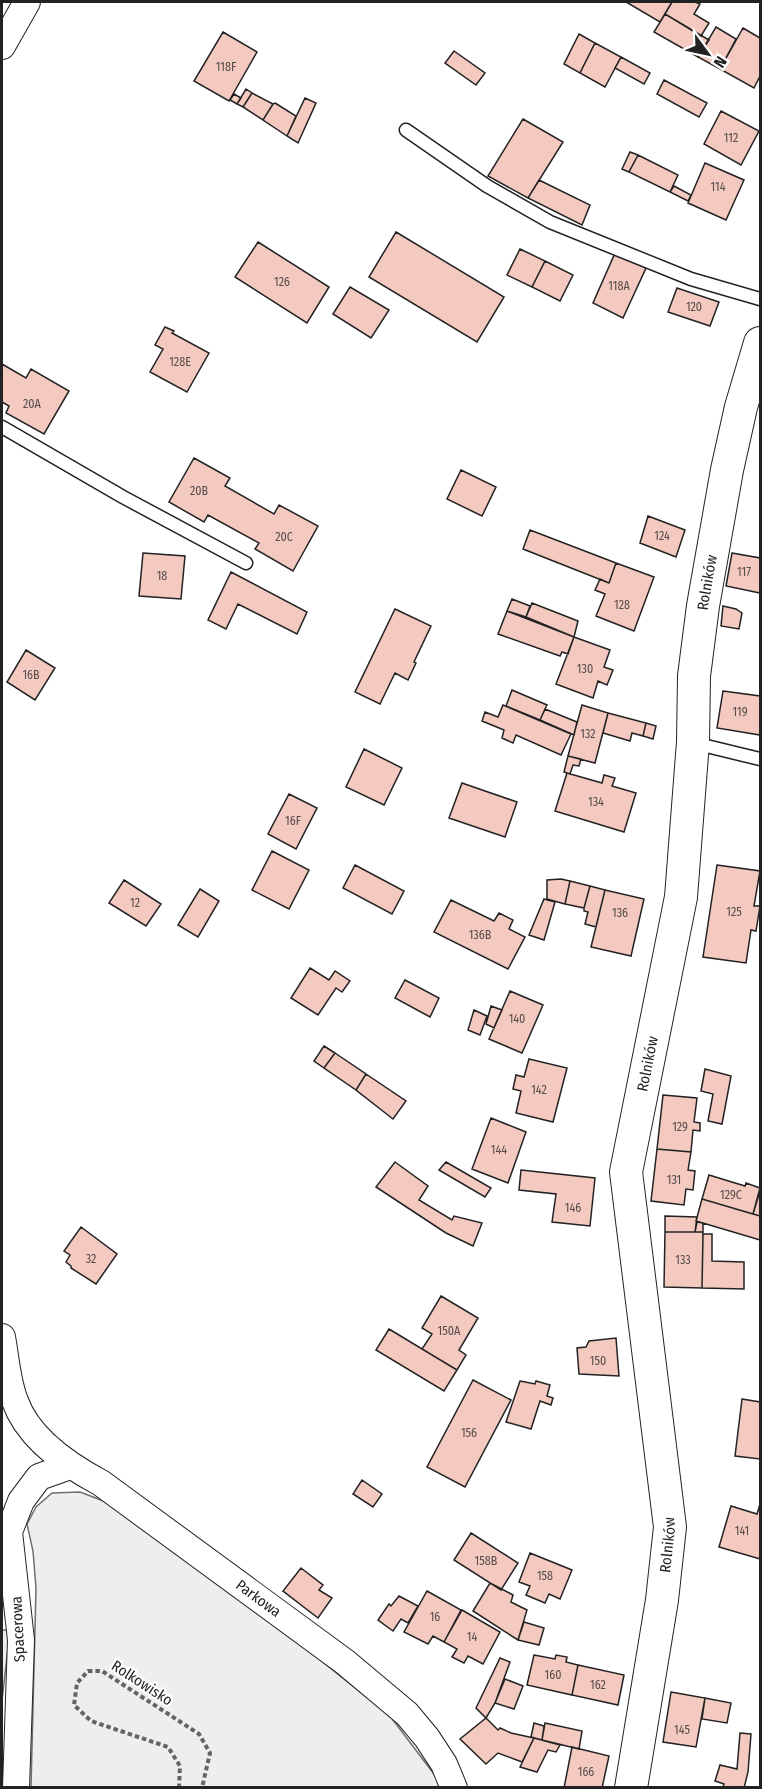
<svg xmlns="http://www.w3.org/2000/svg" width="762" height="1789" font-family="'Fira Sans Condensed',sans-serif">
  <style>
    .green { fill: #eee; stroke: #6f6f6f; stroke-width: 1.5 }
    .parking { fill: #ededed; stroke: #6f6f6f; stroke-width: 1.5 }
    .building { fill: #f3c9c0; stroke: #222; stroke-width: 1.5 }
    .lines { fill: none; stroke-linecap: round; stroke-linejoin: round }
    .service-casing { stroke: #222; stroke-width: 15 }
    .minor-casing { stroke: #222; stroke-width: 28 }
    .tertiary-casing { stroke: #222; stroke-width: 34 }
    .path { stroke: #646464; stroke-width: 4; stroke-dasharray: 4.5 3; stroke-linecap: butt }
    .service { stroke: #fff; stroke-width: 12 }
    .minor { stroke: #fff; stroke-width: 26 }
    .tertiary { stroke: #fff; stroke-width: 32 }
    .labels { text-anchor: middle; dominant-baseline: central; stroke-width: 4.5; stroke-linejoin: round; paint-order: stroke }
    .number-label { font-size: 12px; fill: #564c4a }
    .street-label { font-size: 15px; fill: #222; stroke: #fff }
  </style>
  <rect width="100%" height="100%" fill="#fff"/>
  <!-- green -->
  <path class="green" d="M80,1492L106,1502L279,1627L390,1716L437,1778L442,1787H31L36,1588L33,1551L27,1524L36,1507L52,1493Z"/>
  <!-- parking -->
  <path class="parking" d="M2,1630H10L2,1701Z"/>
  <!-- building -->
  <path class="building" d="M626,2H672L660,22Z
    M672,2H695L700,4L694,14L709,23L701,36L665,14Z
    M665,14L709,40L698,57L654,32Z
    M716,27L736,39L720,69L698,57Z
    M743,28L760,38V76L754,88L720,69Z
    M223,32L257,52L229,101L194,81Z
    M579,34L595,43L580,73L564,64Z
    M595,43L621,57L605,87L580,73Z
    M454,51L485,73L476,85L445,63Z
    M621,57L650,73L644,84L615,68Z
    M664,80L707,103L699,117L657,94Z
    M246,89L252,93L243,107L237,104Z
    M252,93L273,104L263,120L243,107Z
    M234,94L241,98L237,104L230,100Z
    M305,98L316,103L298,143L287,136Z
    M275,103L296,116L287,136L263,120L273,104Z
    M721,111L759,131L741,165L704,144Z
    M523,119L563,142L528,198L488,176Z
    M630,152L638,155L629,172L622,169Z
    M638,155L678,175L670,192L629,172Z
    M705,163L744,180L726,220L688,203Z
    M539,180L590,205L582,225L528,198Z
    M674,186L691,195L688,201L670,192Z
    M396,232L504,297L477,342L369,277Z
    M258,242L329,287L307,323L235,277Z
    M520,249L545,261L532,287L507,275Z
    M615,253L646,268L623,318L593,303Z
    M545,261L573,275L560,301L532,287Z
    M350,287L389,310L371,338L333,314Z
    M677,288L719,302L710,326L668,312Z
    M165,327L174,331L172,333L209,353L187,392L150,372L163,349L155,345Z
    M2,364L26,378L31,369L69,391L44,434L6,413L9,406L2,402Z
    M194,458L230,478L225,486L274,514L279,505L318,526L293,571L255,549L259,543L208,515L204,522L169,502Z
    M461,470L496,487L482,516L447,499Z
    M648,516L685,530L676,557L640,543Z
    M530,530L616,563L609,583L523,549Z
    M143,553L185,556L181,599L139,596Z
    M732,553L760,558V593L726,586Z
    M616,563L654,577L634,631L596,616L605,594L595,590L600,579L609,583Z
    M231,572L307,612L297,634L238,604L226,629L208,620Z
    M512,599L530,606L526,617L507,611Z
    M532,603L578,621L574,637L526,617Z
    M723,606L736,609L742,613L739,629L721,626Z
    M395,609L431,626L414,662L416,663L408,680L395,673L380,704L355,692Z
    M507,611L574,637L568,654L562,652L560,656L498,634Z
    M574,637L610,650L604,667L613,670L607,685L598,681L593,698L556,684Z
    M26,650L55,668L35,700L7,682Z
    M512,690L547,705L540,720L506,706Z
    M723,691L760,696V735L717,728Z
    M503,705L571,734L561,755L516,735L513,743L502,738L504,730L482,721L485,712L498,717Z
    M582,705L608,713L595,763L568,756Z
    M545,709L577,722L574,735L540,720Z
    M608,713L646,723L643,736L632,733L630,741L603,733Z
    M646,723L656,726L653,739L643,736Z
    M364,749L402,768L384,805L346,787Z
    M568,756L581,759L579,766L573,765L570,774L564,772Z
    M567,773L602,783L604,775L615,778L612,786L636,793L624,832L555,811Z
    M462,783L517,802L505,837L449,818Z
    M289,794L317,808L296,849L268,834Z
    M272,851L309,870L289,909L252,890Z
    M355,865L404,891L392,914L343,888Z
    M717,865L760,871L754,906H760L756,931L751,930L746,963L703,957Z
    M561,879L570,881L565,904L547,899V880Z
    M124,880L161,904L146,926L109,903Z
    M570,881L590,886L584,908L565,904Z
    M590,886L605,890L596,927L585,924L588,912L584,911V908Z
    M200,889L219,901L198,937L178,925Z
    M605,890L644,899L631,956L591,947Z
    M544,899L555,902L544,940L529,935Z
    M451,900L494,921L499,913L513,920L509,929L525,937L508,969L434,932Z
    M310,968L329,980L335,971L350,981L342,992L336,988L318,1015L291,998Z
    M405,980L439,998L430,1017L395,998Z
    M510,991L543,1005L522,1053L489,1039Z
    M491,1006L502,1010L494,1028L486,1024Z
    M474,1010L487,1016L480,1035L468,1030Z
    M324,1046L335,1053L324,1068L314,1061Z
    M335,1053L366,1074L356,1090L324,1068Z
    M529,1059L567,1068L553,1122L516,1113L521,1091L513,1089L516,1075L524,1077Z
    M705,1069L731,1076L722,1124L708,1121L713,1094L701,1091Z
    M366,1074L406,1101L393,1119L356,1090Z
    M663,1095L697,1098L694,1122L700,1123V1131L693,1130L691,1152L657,1149Z
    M491,1118L526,1132L508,1183L472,1169Z
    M657,1149L691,1152L688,1170L695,1171L693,1190L686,1189L684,1205L651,1201Z
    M395,1162L428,1186L419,1200L452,1220L454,1216L482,1223L473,1246L446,1233L376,1187Z
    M446,1162L491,1188L485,1197L439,1170Z
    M521,1170L595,1178L590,1226L552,1222L556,1194L519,1190Z
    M709,1175L745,1186L746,1183L760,1188L753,1214L702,1199Z
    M760,1191V1216L753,1214Z
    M702,1199L760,1216V1240L696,1221Z
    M665,1216L697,1217L695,1232H665Z
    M697,1222L703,1223V1232H695Z
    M81,1227L117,1254L96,1284L71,1268V1266L66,1262L70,1255L64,1251Z
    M665,1232H703L702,1288L664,1287Z
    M703,1234H712V1261L744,1262V1289L702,1288Z
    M441,1296L478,1318L459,1350L466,1355L457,1370L422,1349L432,1334L422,1328Z
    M389,1329L457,1370L444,1391L376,1350Z
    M616,1338L619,1376L579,1374L577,1348L586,1347L589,1341Z
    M473,1380L511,1400L465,1487L427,1467Z
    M520,1381L535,1384L536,1381L550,1385L547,1396L553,1398L551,1405L540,1401L531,1429L506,1422Z
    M742,1399L760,1402V1459L735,1456Z
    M362,1480L382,1494L373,1507L353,1494Z
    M760,1504V1559L719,1547L731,1506L757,1514Z
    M471,1533L518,1563L501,1590L454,1560Z
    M530,1553L572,1570L560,1599L549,1594L545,1603L526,1595L530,1586L519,1582Z
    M301,1568L323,1585L319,1590L332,1598L318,1618L283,1591Z
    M490,1583L513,1595L511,1602L527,1610L518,1640L473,1611Z
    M427,1591L461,1610L444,1642L433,1636L428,1644L404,1632Z
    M399,1596L418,1606L408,1623L401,1619L393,1631L378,1620L389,1604L391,1606Z
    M462,1610L500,1632L483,1664L468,1656L464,1663L452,1657L457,1649L444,1642Z
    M524,1622L544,1628L539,1645L518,1640Z
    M534,1655L555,1659L556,1655L567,1657L566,1662L578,1665L572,1695L527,1685Z
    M500,1658L510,1662L495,1703L486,1718L476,1708Z
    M578,1665L624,1675L618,1705L572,1695Z
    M505,1679L523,1686L514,1709L495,1703Z
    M671,1692L705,1698L696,1747L663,1742Z
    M705,1698L731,1703L727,1723L702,1719Z
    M486,1718L498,1730L500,1728L511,1733L534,1738L522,1762L498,1753L486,1764L460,1739Z
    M534,1723L544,1726L542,1740L531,1737Z
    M545,1723L582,1731L579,1749L542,1740Z
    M740,1733L751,1734L748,1772L744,1788H723L724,1784L715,1781L720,1765L737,1769Z
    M534,1738L560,1745L556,1752L548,1750L537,1772L520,1767Z
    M572,1747L609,1756L602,1788H564Z"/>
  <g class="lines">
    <!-- service casing -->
    <g class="service-casing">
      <path id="service" d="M406,130L487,186L550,222L691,279L760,299
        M2,427L123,497L246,563
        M694,743L760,759"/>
    </g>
    <!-- minor casing -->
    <g class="minor-casing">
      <g id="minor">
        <path d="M2,46L27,2"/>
        <path id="s1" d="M2,1337C6,1358 7,1381 15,1401C28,1438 69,1466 101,1483L345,1662L407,1714L427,1738L444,1764L454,1788"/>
        <path d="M16,1788L21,1640L9,1532L21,1501L39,1477L70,1466"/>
      </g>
    </g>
    <!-- tertiary casing -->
    <g class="tertiary-casing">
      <g id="tertiary">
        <path id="s2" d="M631,1788L662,1600L670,1527L626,1172L681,897L693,742L694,676L703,606L727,470L741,407L760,343"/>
      </g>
    </g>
    <!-- path -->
    <path class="path" d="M179,1788L180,1766L168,1747L91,1721L74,1705L77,1683L88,1671H102L199,1734L210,1753L202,1788"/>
    <!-- service -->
    <use href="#service" class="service"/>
    <!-- minor -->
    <use href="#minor" class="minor"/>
    <!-- tertiary -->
    <use href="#tertiary" class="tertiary"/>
  </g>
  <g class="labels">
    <!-- number labels -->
    <g class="number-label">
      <text x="226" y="67">118F</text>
      <text x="731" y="138">112</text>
      <text x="718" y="187">114</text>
      <text x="282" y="282">126</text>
      <text x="619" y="286">118A</text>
      <text x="694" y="307">120</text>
      <text x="180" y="362">128E</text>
      <text x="32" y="404">20A</text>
      <text x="199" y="491">20B</text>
      <text x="662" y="536">124</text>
      <text x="284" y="537">20C</text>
      <text x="744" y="572">117</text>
      <text x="162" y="576">18</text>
      <text x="622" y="605">128</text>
      <text x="585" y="669">130</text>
      <text x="31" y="675">16B</text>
      <text x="740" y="712">119</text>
      <text x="588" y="734">132</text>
      <text x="596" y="802">134</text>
      <text x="293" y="821">16F</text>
      <text x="135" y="903">12</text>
      <text x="734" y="912">125</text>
      <text x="620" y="913">136</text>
      <text x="480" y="935">136B</text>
      <text x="517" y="1019">140</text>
      <text x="539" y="1090">142</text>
      <text x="680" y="1127">129</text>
      <text x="499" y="1150">144</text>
      <text x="674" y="1180">131</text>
      <text x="731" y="1195">129C</text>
      <text x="573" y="1208">146</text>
      <text x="91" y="1259">32</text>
      <text x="683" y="1260">133</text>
      <text x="449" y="1331">150A</text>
      <text x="598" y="1361">150</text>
      <text x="469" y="1433">156</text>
      <text x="742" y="1531">141</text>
      <text x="486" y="1561">158B</text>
      <text x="545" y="1576">158</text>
      <text x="435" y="1617">16</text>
      <text x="472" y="1637">14</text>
      <text x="553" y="1675">160</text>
      <text x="598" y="1685">162</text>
      <text x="682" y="1730">145</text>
      <text x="586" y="1772">166</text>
    </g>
    <!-- street labels -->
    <g class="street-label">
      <text stroke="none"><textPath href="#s2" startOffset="1218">Rolników</textPath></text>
      <text stroke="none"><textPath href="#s2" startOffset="732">Rolników</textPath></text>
      <text stroke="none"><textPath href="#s2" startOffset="246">Rolników</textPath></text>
      <text stroke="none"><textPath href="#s1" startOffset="382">Parkowa</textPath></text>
      <text transform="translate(18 1629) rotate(-93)">Spacerowa</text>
      <text transform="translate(142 1683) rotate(33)">Rolkowisko</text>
    </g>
  </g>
  <!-- border -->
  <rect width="762" height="1789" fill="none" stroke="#222222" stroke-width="6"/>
  <!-- north arrow -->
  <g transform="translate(708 54) rotate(123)" stroke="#ffffff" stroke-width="4.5" paint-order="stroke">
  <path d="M0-4.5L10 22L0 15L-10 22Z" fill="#222222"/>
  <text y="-9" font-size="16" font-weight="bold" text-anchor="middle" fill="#222222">N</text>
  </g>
</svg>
